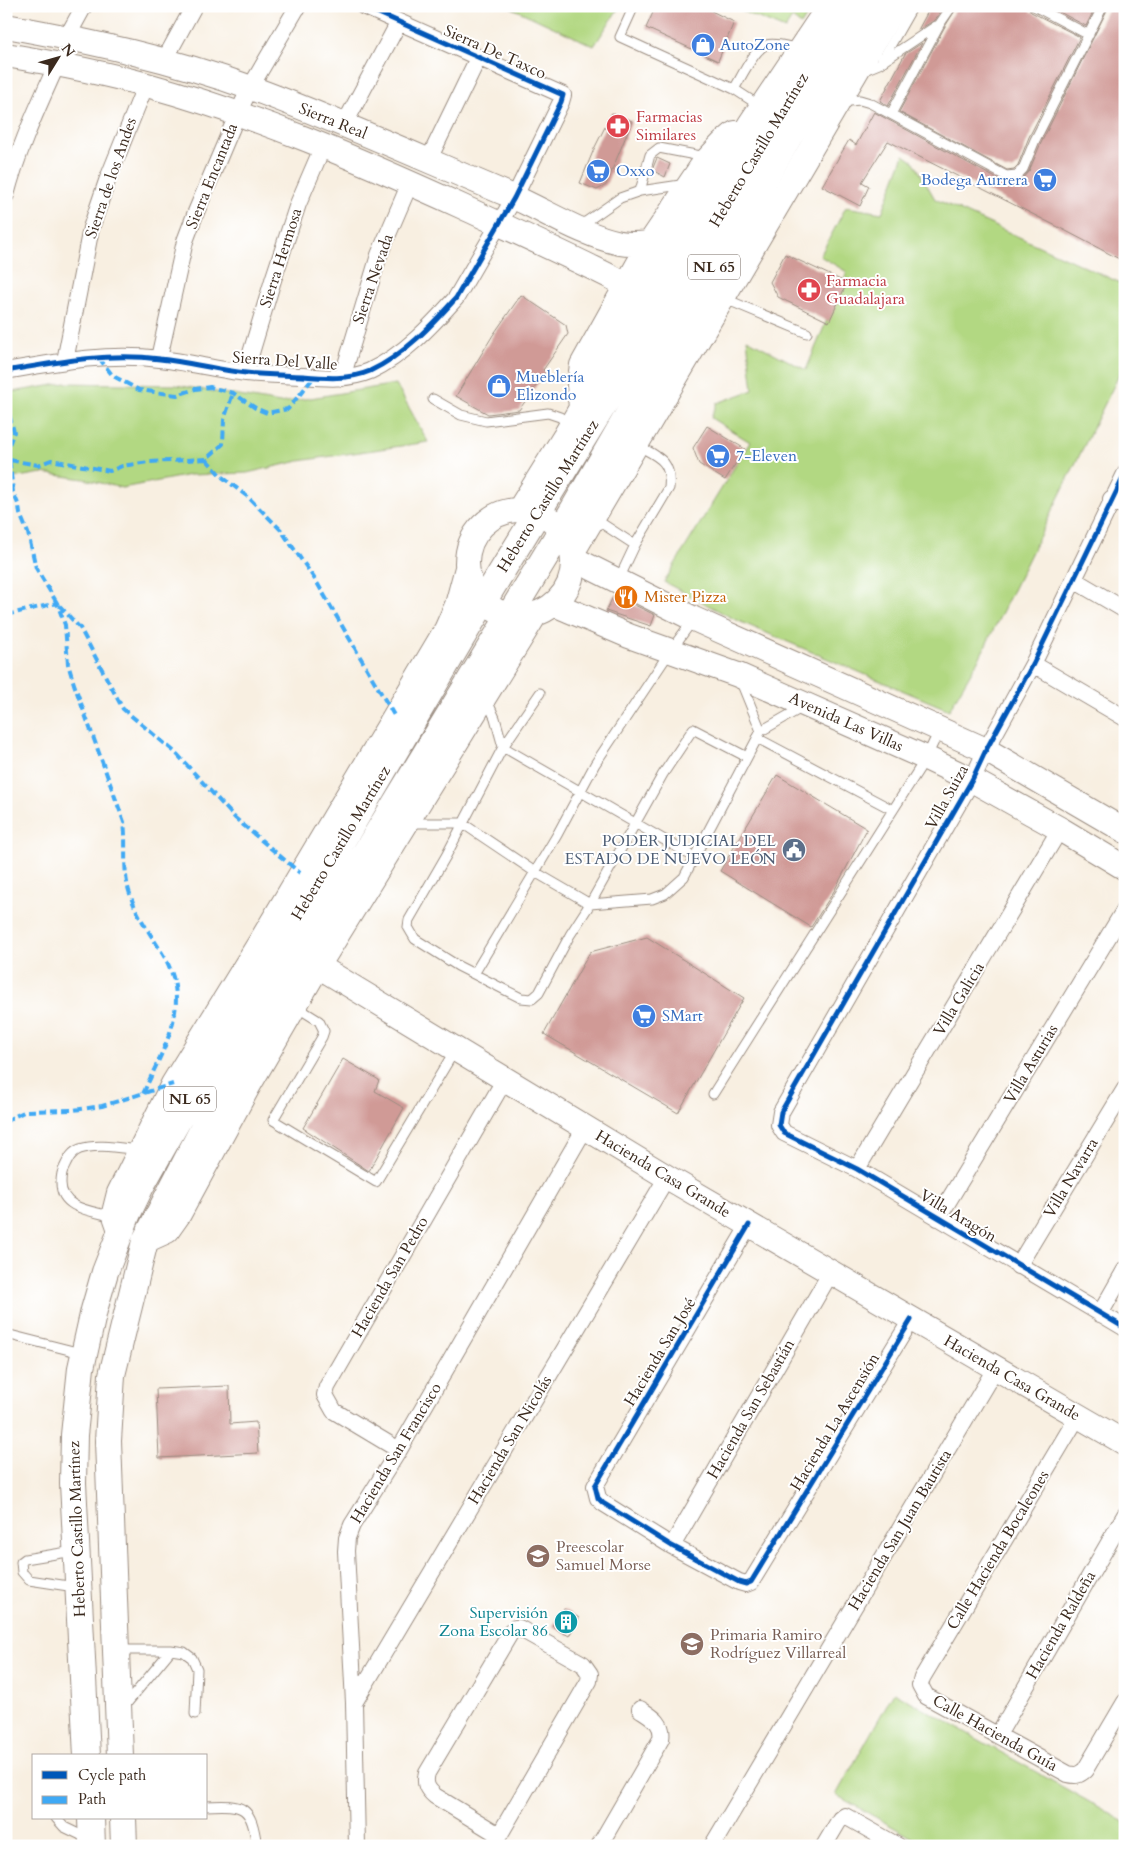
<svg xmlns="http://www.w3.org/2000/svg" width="1131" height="1852" font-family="Cardo,serif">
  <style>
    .green { fill: #b2d882; stroke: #768150 }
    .building { fill: #d09a96 }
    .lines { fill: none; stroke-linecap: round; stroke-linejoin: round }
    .lane-casing { stroke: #9a8c80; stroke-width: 11 }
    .street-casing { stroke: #9a8c80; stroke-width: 18 }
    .secondary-casing { stroke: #9a8c80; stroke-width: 26 }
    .primary-casing { stroke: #9a8c80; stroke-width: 28 }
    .lane { stroke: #fff; stroke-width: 9 }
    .street { stroke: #fff; stroke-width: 16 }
    .secondary { stroke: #fff; stroke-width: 24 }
    .primary { stroke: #fff; stroke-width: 26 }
    .quiet { stroke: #3fa9f5; stroke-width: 4; stroke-dasharray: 8 4; stroke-linecap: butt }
    .cycleway-casing { stroke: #fff; stroke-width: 8 }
    .cycleway { stroke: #0057b8; stroke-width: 5 }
    .labels { text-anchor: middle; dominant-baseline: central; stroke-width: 4; stroke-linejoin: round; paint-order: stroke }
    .shield { fill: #fff; stroke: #766a62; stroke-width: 1 }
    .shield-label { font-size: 15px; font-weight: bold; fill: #3b2a1e }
    .shop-label { font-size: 16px; fill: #366cbe; stroke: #fff; text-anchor: start }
    .street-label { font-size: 16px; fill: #3b2a1e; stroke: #fff }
    .health-label { font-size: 16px; fill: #be3a42; stroke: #fff; text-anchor: start }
    .food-label { font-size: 16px; fill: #c56008; stroke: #fff; text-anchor: start }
    .service-label { font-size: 16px; fill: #4e5e75; stroke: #fff; text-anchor: end }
    .education-label { font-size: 16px; fill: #785e54; stroke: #fff; text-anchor: start }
    .culture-label { font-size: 16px; fill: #0d838f; stroke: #fff; text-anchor: end }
  </style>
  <rect width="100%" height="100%" fill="#fff"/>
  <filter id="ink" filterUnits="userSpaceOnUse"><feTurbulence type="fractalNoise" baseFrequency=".02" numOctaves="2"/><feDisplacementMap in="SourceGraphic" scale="10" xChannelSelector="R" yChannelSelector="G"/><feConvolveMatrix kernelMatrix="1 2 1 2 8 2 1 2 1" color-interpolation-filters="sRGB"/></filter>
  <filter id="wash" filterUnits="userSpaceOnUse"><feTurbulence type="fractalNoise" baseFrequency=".0096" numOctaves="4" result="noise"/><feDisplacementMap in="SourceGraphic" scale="20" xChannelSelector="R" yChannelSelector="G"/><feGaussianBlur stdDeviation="1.12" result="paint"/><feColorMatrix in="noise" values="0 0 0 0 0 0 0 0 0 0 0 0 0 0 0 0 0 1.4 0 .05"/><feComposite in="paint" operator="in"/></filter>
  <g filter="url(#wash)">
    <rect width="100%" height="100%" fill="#f8efe1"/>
    <!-- green -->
    <path class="green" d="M508,6H620L594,46Z
      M730,6H813L801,25L792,18L785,29Z
      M904,155L914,162L935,199L1125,285V363L980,657L949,710L736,620L664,582L750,442L711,418L717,403L753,390L747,339L806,370L847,272L820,256L846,207L882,213Z
      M66,383L176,385L280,403L396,384L428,442L299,461L247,473L190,475L122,488L84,479L42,473L6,479V393Z
      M894,1692L1125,1822V1846H927L836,1795Z"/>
    <g id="blocks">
      <!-- building -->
      <path class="building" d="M656,6H701L734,22L718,61L646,28Z
        M931,6H944L935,20L918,30Z
        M958,6H1028L1031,12L1080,37L1029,137L1018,165L1014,169L1007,170L899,112L944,28Z
        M1048,6H1096L1086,26Z
        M1109,6H1125V262L1066,231L888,141L862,182L869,186L860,206L822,186L849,140L856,145L874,112L1003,182L1021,180L1029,171L1041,143Z
        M922,43L888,106L880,101L905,54Z
        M612,113L632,121L606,185L597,190L580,183L594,149Z
        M657,158L670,164L665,177L652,170Z
        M785,254L847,283L829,322L778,297L770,282Z
        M521,295L566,325L568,334L543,370L546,372L519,410L488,414L456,396L493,335Z
        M707,426L745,449L725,480L699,464L693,448Z
        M614,595L655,615L651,626L606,611Z
        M777,775L867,829L834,891L811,927L720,871Z
        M647,937L744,998L678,1113L544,1034L590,952Z
        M343,1059L379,1080L375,1091L404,1108L369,1171L303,1128Z
        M229,1386L230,1424L256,1422L258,1453L159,1458L156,1389Z
        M564,1609L579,1618L569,1636L552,1626Z"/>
    </g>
  </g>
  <g filter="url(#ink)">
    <use href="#blocks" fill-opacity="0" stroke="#9a8c80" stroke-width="1"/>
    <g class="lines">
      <!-- lane casing -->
      <g class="lane-casing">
        <path id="lane" d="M634,6L620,37L734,89
          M1034,6L1089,35
          M881,62L913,6
          M862,71L879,64L936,26
          M841,102L860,100L870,103L1006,176L1017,175L1023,169L1035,140L1103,6
          M760,106L734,89C741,78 754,49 766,45C776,42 788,47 797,48
          M891,114L939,25L952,6
          M640,191L650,155L659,148L706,157
          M580,226L620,198L640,191L687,184
          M723,298L807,333
          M433,399L461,415L486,421L548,413L560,417L571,426
          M595,519L635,545L669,488C672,460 658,457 637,445
          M618,581L635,545
          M741,682L761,731
          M540,693L503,747L446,856L409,920L408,927L415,939L458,966L521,998L532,999L539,993L570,935L590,904L663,774L693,729L747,757
          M486,698L495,718L503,747L694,857
          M757,738L893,810
          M409,823H462L535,872L590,904L652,899L665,894L684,877L761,731L803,707
          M474,974L557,835L595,764L671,650L693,620
          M295,1006L319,1021L324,1031L322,1037L273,1120L376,1182L455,1050
          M713,1094L926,758L940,729
          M114,1217C94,1211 61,1210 61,1183C61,1178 61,1173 64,1168C68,1160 71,1152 80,1149C97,1143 120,1148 138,1150
          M6,1334L81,1353
          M74,1551L25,1559L21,1562L22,1572L29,1580L75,1587
          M118,1650H171L184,1652L192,1658L197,1669L195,1714
          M123,1708L171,1650
          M206,1806C245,1804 251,1806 257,1846
          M56,1818L64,1827L89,1839"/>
      </g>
      <!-- street casing -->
      <g class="street-casing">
        <path id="street" d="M67,37L84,6
          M164,61L194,6
          M344,125L399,22
          M428,161L478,58
          M6,195C18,149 38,107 57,64
          M159,358L185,241L196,212L238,113L250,88L298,6
          M65,361L91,228L107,181L146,84
          M6,371C57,362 109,352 160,359C189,362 217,370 246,373C265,375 284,375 303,376C325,378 349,380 370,371C404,355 431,326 456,298L514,198L561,102L563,95L363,6
          M245,373L273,280L298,204L323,146
          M342,378L379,255L410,183
          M1125,474L1033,664L986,750L972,780L781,1112L779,1125L784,1133L857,1169L1125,1328
          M1111,499L1125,507
          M1074,580L1125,610
          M1033,664L1125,718
          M857,1169L1060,829
          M938,1218L1125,909
          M749,1225L595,1486L598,1498L603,1503L672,1546L739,1582L746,1584L751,1582L911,1320
          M1018,1266L1125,1089
          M1100,1314L1125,1270
          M1078,1416L922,1678L920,1685L926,1696L1068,1774C1076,1776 1079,1775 1085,1770L1125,1702
          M399,1450L334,1411L325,1395L327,1387L505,1079
          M672,1546L831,1272
          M354,1703L667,1177
          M998,1735L1125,1515
          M357,1846L354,1703L346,1551L347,1538L352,1525L399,1450L585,1128
          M493,1846L589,1681L590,1674L583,1664L519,1628H515L511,1632L427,1773C424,1784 427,1789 435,1796L499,1835
          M599,1846L661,1739C664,1723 652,1717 640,1709
          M712,1846L995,1369
          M824,1846L840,1819L845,1816L898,1846"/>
      </g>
      <!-- secondary casing -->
      <g class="secondary-casing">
        <path id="secondary" d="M6,26C89,41 172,59 251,88C338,120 423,159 509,195C544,210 582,235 620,243C630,245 640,244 650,243
          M6,55C53,63 101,72 147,85C256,115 360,160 463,207C514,231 566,254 617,280C629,286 635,292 640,305
          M581,408L579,385L582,365L650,243L704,163L722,144L735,133
          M467 563a53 53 0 1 1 106 0a53 53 0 1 1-106 0Z
          M519,510L565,436L640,305L750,124L829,6
          M574,550L895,6
          M574,559L694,619L986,750L1125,831
          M554,604L629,636L738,675L926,758L972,780L1060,829L1125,868
          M264,936L318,966L667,1177L1125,1443
          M121,1233L114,1213L119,1193L173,1084L264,936L446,630L457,605L467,568
          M145,1241L167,1231L179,1214L249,1085L318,966L535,615"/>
      </g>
      <!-- primary casing -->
      <g class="primary-casing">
        <path id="primary" d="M87,1756L73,1483L74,1435L81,1368L94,1310L105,1272L128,1213L140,1188L195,1090L483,602L794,94L845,6
          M120,1756L108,1441L112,1375L145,1241L221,1094L243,1054L562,529L789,137L814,99L869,6
          M91,1818L92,1846
          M123,1818L124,1846"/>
      </g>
      <!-- lane -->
      <use href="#lane" class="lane"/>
      <!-- street -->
      <use href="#street" class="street"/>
      <!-- secondary -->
      <use href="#secondary" class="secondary"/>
      <!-- primary -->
      <use href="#primary" class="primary"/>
      <!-- quiet -->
      <path class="quiet" d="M99,358L113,376L139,390L177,395L195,389L210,387L233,393L257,409L267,413L288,409L314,377
        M6,403L14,432L8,447L13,492L19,506L20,514L28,533L36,568L57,603L80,628L123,709L176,753L235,818L300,873
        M206,459L221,476L248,497L281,530L316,581L395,717
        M10,460L38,465L51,460L110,471L122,466L149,462L206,459L223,444L224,420L233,393
        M6,615L57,603L65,625L68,664L74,684L124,822C127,846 122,871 130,894C137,917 153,937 165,958C192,1007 163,1048 143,1094
        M6,1122L11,1118L26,1111L74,1110L102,1106L173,1084"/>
      <!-- cycleway casing -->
      <g class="cycleway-casing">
        <path id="cycleway" d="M6,371C57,362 109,352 160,359C189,362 217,370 246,373C265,375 284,375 303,376C325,378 349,380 370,371C404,355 431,326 456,298L514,198L561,102L563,95L363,6
          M1125,474L1033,664L986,750L972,780L781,1112L779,1125L784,1133L857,1169L1125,1328
          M749,1225L595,1486L598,1498L603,1503L672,1546L739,1582L746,1584L751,1582L911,1320"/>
      </g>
      <!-- cycleway -->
      <use href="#cycleway" class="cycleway"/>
    </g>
  </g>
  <!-- icons -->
  <defs>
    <g id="shop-disc" transform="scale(1.25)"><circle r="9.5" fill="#3f7fe0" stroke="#fff"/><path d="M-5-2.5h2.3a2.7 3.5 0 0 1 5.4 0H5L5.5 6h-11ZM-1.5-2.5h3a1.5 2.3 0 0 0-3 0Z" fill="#fff"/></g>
    <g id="pharmacy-disc" transform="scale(1.25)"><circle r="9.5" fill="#e0444e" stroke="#fff"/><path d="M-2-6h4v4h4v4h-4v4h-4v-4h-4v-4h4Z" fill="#fff"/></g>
    <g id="supermarket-disc" transform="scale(1.25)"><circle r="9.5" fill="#3f7fe0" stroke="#fff"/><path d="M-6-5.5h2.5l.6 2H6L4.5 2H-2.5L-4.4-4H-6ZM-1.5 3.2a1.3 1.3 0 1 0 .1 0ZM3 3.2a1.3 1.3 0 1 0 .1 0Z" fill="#fff"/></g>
    <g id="restaurant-disc" transform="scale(1.25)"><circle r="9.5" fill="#e8710a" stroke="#fff"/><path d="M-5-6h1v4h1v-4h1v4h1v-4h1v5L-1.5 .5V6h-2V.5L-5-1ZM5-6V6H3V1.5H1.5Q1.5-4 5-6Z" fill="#fff"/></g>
    <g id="civic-disc" transform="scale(1.25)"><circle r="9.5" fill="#5c6f8a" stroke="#fff"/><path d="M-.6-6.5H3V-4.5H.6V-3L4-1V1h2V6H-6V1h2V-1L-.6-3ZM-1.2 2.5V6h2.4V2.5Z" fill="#fff"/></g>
    <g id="school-disc" transform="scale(1.25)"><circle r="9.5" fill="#8d6e63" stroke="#fff"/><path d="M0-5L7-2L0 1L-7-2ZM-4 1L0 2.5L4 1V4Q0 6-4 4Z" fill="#fff"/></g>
    <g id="building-disc" transform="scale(1.25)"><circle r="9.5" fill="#0f9aa8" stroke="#fff"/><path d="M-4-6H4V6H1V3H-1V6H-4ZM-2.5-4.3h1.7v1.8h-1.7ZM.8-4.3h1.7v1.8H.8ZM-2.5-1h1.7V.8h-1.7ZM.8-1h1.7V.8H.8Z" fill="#fff"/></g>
  </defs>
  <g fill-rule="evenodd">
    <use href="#shop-disc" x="703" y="45"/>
    <use href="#pharmacy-disc" x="618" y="126"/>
    <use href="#supermarket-disc" x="598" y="171"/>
    <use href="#supermarket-disc" x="1045" y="180"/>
    <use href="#pharmacy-disc" x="809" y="290"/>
    <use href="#shop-disc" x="499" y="386"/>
    <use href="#supermarket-disc" x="718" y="456"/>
    <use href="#restaurant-disc" x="626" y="597"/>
    <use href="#civic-disc" x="794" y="850"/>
    <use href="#supermarket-disc" x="644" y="1016"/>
    <use href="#school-disc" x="538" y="1556"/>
    <use href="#building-disc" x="566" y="1622"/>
    <use href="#school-disc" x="692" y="1644"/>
  </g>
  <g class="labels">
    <!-- shield labels -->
    <g class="shield">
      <rect x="688" y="254.5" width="52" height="25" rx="4"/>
      <rect x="164" y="1086.5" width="52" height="25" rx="4"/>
    </g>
    <g class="shield-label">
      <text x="714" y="267">NL 65</text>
      <text x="190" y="1099">NL 65</text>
    </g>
    <!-- shop labels -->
    <g class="shop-label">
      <text x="720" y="45">AutoZone</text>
      <text x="616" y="171">Oxxo</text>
      <text x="1028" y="180" text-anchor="end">Bodega Aurrera</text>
      <text x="516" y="377">Mueblería<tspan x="516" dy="18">Elizondo</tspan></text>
      <text x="736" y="456">7-Eleven</text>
      <text x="662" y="1016">SMart</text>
    </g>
    <!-- street labels -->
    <g class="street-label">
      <text transform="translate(495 52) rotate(24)">Sierra De Taxco</text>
      <text transform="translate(333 121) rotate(22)">Sierra Real</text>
      <text transform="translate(759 150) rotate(-59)">Heberto Castillo Martínez</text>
      <text transform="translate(212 176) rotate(-68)">Sierra Encantada</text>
      <text transform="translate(111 178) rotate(-71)">Sierra de los Andes</text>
      <text transform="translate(281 258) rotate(-72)">Sierra Hermosa</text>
      <text transform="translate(373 279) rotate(-71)">Sierra Nevada</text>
      <text transform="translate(285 361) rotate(4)">Sierra Del Valle</text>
      <text transform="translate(548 496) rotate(-58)">Heberto Castillo Martínez</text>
      <text transform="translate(846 722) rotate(24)">Avenida Las Villas</text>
      <text transform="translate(947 797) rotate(-61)">Villa Suiza</text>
      <text transform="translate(341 843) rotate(-59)">Heberto Castillo Martínez</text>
      <text transform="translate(959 999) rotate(-59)">Villa Galicia</text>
      <text transform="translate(1031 1064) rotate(-59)">Villa Asturias</text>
      <text transform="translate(663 1174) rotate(31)">Hacienda Casa Grande</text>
      <text transform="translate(1071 1178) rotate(-59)">Villa Navarra</text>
      <text transform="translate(958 1216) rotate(31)">Villa Aragón</text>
      <text transform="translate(390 1277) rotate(-60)">Hacienda San Pedro</text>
      <text transform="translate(660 1352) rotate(-59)">Hacienda San José</text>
      <text transform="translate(1012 1378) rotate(30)">Hacienda Casa Grande</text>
      <text transform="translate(751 1409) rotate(-60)">Hacienda San Sebastián</text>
      <text transform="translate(835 1422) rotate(-59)">Hacienda La Ascensión</text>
      <text transform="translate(510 1440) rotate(-59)">Hacienda San Nicolás</text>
      <text transform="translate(396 1453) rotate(-59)">Hacienda San Francisco</text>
      <text transform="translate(77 1529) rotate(-92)">Heberto Castillo Martínez</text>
      <text transform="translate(900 1530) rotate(-59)">Hacienda San Juan Bautista</text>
      <text transform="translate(998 1550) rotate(-59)">Calle Hacienda Bocaleones</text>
      <text transform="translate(1061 1625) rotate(-60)">Hacienda Raldeña</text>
      <text transform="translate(995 1733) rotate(29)">Calle Hacienda Guía</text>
    </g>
    <!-- health labels -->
    <g class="health-label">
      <text x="636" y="117">Farmacias<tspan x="636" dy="18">Similares</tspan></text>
      <text x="826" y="281">Farmacia<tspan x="826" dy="18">Guadalajara</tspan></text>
    </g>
    <!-- food labels -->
    <g class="food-label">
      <text x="644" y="597">Mister Pizza</text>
    </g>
    <!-- service labels -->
    <g class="service-label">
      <text x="776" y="841">PODER JUDICIAL DEL<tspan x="776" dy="18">ESTADO DE NUEVO LEÓN</tspan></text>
    </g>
    <!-- education labels -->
    <g class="education-label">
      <text x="556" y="1547">Preescolar<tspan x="556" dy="18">Samuel Morse</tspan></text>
      <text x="710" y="1635">Primaria Ramiro<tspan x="710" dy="18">Rodríguez Villarreal</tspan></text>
    </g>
    <!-- culture labels -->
    <g class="culture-label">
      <text x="548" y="1613">Supervisión<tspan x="548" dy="18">Zona Escolar 86</tspan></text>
    </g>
  </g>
  <!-- margin -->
  <rect width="1131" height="1852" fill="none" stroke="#fff" stroke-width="25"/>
  <!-- legend -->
  <rect x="32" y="1754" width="175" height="65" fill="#ffffff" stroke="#b1aaa5"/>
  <rect x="42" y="1771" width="25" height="8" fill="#0057b8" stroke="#b1aaa5"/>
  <text x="78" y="1780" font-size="15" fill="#3b2a1e">Cycle path</text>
  <rect x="42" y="1796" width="25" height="8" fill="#3fa9f5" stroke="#b1aaa5"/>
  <text x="78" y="1804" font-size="15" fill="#3b2a1e">Path</text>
  <!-- north arrow -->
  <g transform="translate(58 58) rotate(53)" stroke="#ffffff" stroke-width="4" paint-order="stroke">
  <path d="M0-4L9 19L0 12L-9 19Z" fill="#3b2a1e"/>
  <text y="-8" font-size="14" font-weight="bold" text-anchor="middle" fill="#3b2a1e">N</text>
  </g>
</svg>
